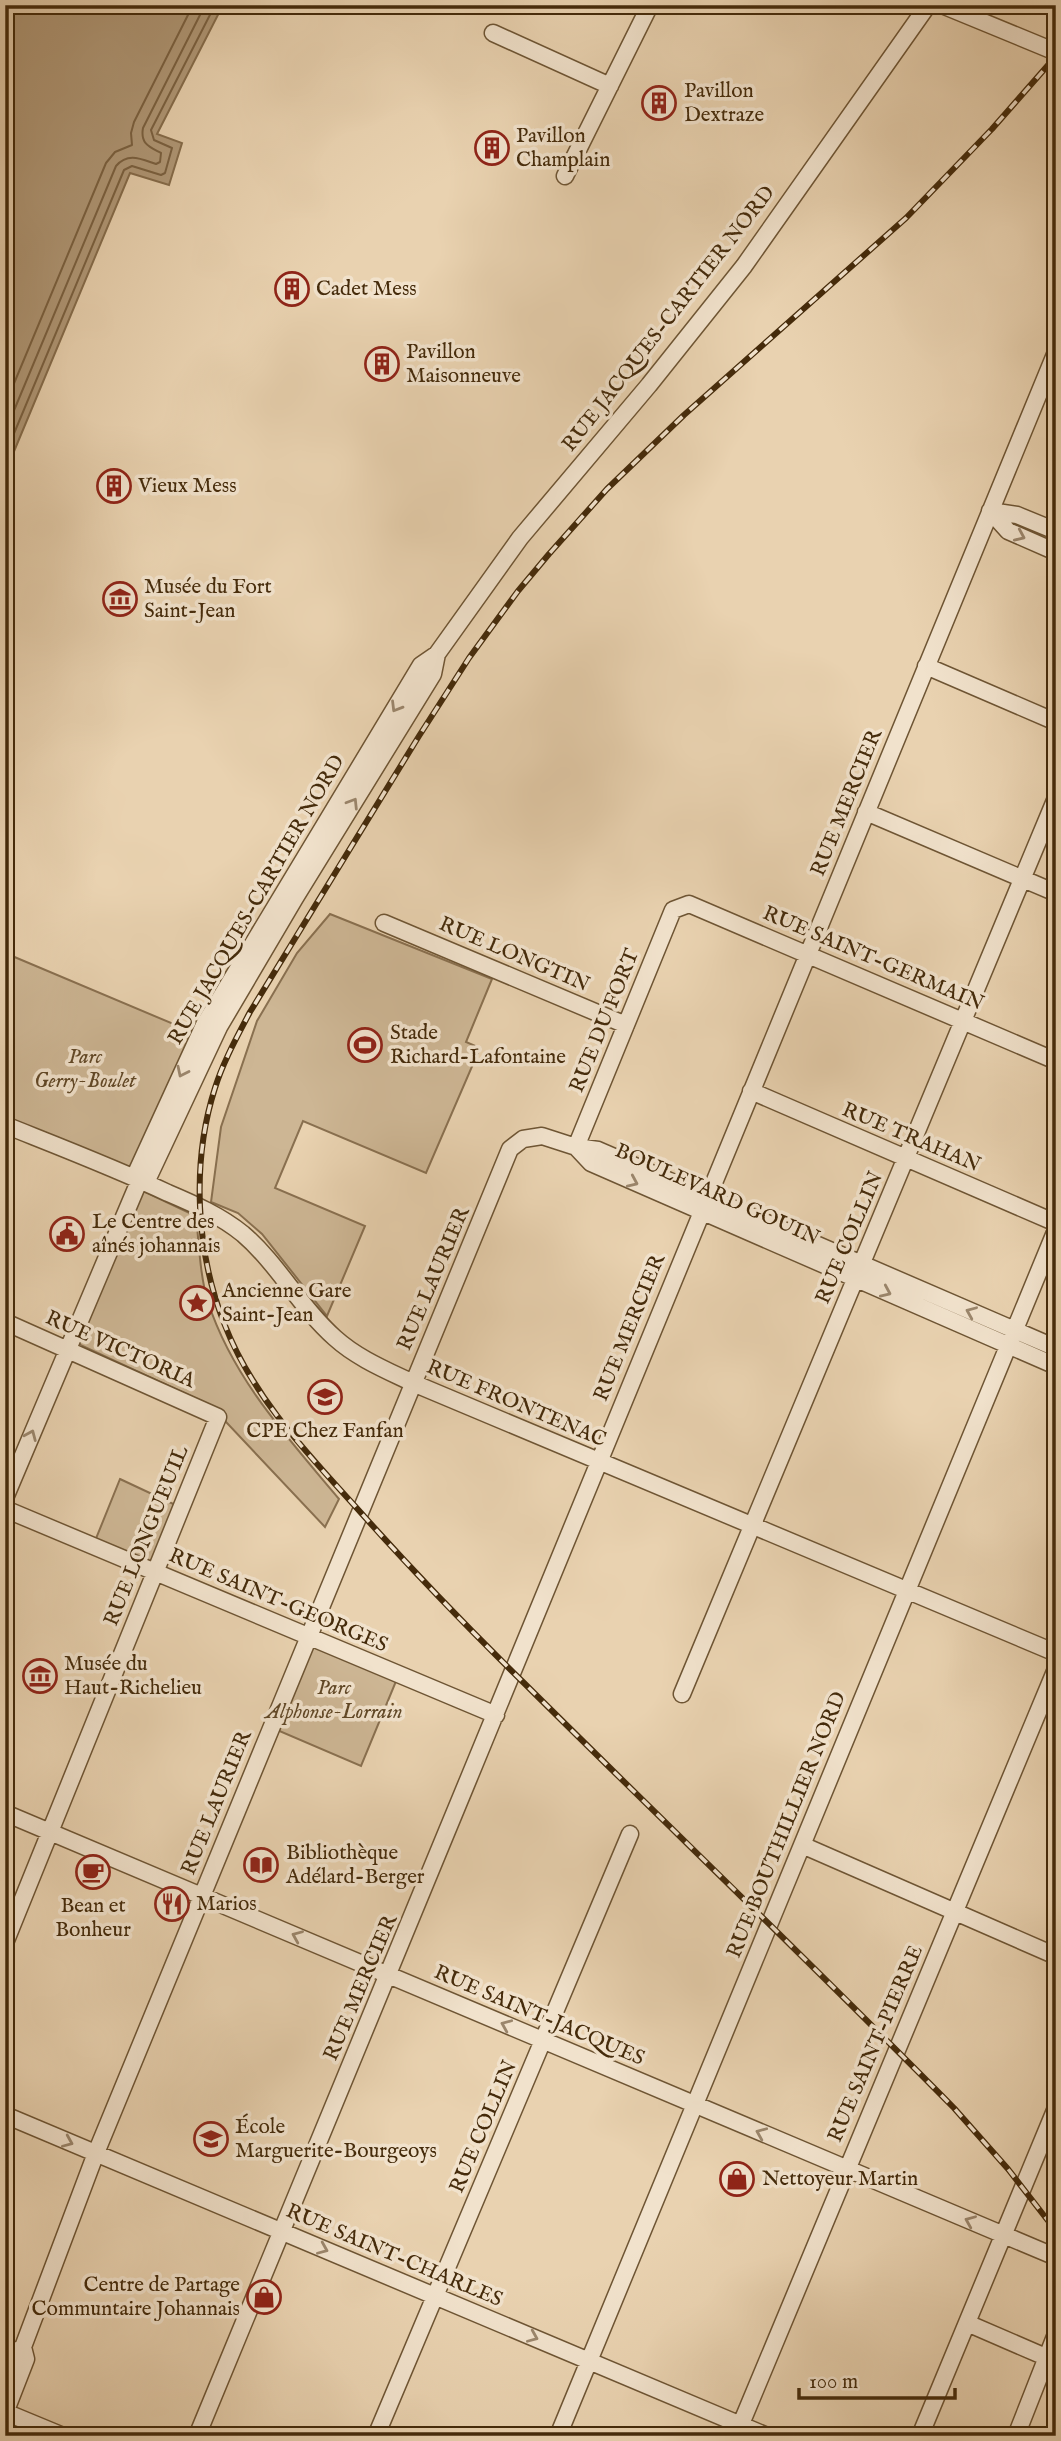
<svg xmlns="http://www.w3.org/2000/svg" width="1061" height="2441" font-family="'IM FELL English',serif">
  <style>
    .green { fill: #cdb694; stroke: #897050; stroke-width: 2 }
    .water { fill: #b19978; stroke: #866d4c; stroke-width: 2 }
    .lines { fill: none; stroke-linecap: round; stroke-linejoin: round }
    .shore { stroke: #7b6242; stroke-width: 2 }
    .minor-casing { stroke: #6e5534; stroke-width: 19 }
    .minor { stroke: #f1e2cc; stroke-width: 16 }
    .rail-casing { stroke: #452b0b; stroke-width: 6 }
    .rail { stroke: #f1e2cc; stroke-width: 3.5; stroke-dasharray: 10; stroke-linecap: butt }
    .oneway { stroke: #9b866c }
    .labels { text-anchor: middle; dominant-baseline: central; stroke-width: 7; stroke-linejoin: round; paint-order: stroke }
    .poi-label { font-size: 21px; fill: #452b0b; stroke: #f1e2cc; text-anchor: start }
    .street-label { font-size: 21px; fill: #452b0b; stroke: #f1e2cc }
    .park-label { font-size: 21px; font-style: italic; fill: #604726; stroke: #f1e2cc }
  </style>
  <rect width="100%" height="100%" fill="#e9d2b0"/>
  <filter id="stains"><feTurbulence type="fractalNoise" baseFrequency=".00286" numOctaves="4"/><feColorMatrix values="0 0 0 0 .2 0 0 0 0 .09 0 0 0 0 .02 0 0 0 .5 -.17"/></filter>
  <radialGradient id="worn" r=".72"><stop offset=".6" stop-color="#630" stop-opacity="0"/><stop offset="1" stop-color="#630" stop-opacity=".3"/></radialGradient>
  <!-- green -->
  <path class="green" d="M330,914L492,979L466,1042L480,1048L426,1173L303,1121L275,1188L365,1226L327,1316L262,1234L238,1213L211,1202L221,1127L257,1021L297,953Z
    M5,953L190,1031L204,1025L133,1171L5,1120Z
    M141,1190L196,1216C199,1243 200,1277 208,1302C233,1379 288,1438 339,1499L325,1527L226,1422L221,1410L76,1343Z
    M120,1479L182,1508L156,1572L93,1546Z
    M308,1636L399,1674L361,1766L270,1727Z"/>
  <!-- water -->
  <path class="water" d="M5,5H223L157,134L182,143L169,185L130,173L5,473Z"/>
  <g class="lines">
    <!-- shore -->
    <path class="shore" d="M5,405L106,163L115,152L132,145L131,133L134,122L193,5
      M5,432L116,166C128,152 141,159 156,164L160,162L161,153C150,147 140,144 143,128L205,5
      M5,455L124,170L132,166L161,175L165,173L172,148L154,140L151,130L215,5"/>
    <!-- minor casing -->
    <g class="minor-casing">
      <path id="minor" d="M942,5L1056,52
        M493,33L610,86
        M565,176L650,5
        M990,511L1008,531L1056,552
        M990,511L1017,515L1056,531
        M926,666L1056,722
        M866,812L1056,893
        M384,923L626,1025
        M751,1091L1056,1223
        M5,1125C60,1147 115,1168 168,1193C194,1204 221,1216 243,1234C278,1264 300,1307 335,1338C357,1358 386,1370 413,1383L1056,1653
        M576,1147L673,910L689,904L1056,1061
        M576,1147L591,1163L1056,1366
        M140,1179L149,1176L219,1027L295,898L433,674L437,654
        M5,1322L218,1417L5,1943
        M5,1498L140,1179L137,1171L204,1025L421,665L437,654L520,538L649,385L744,266L928,5
        M5,1509L496,1715
        M682,1694L1056,798
        M5,1813L1056,2257
        M802,1845L1056,1956
        M5,2115L767,2436
        M967,2323L1048,2358
        M5,2376L14,2353L23,2347L96,2153L510,1149L523,1139L542,1136L576,1147L598,1150L1056,1348
        M5,2412L63,2436
        M5,2413L26,2359L23,2347
        M197,2436C485,1742 769,1046 1056,352
        M376,2436L630,1834
        M558,2436L1056,1230
        M736,2436L1056,1669
        M920,2436L1056,2108
        M1016,2436L1056,2334"/>
    </g>
    <!-- minor -->
    <use href="#minor" class="minor"/>
    <!-- rail casing -->
    <g class="rail-casing">
      <path id="rail" d="M1056,56L992,129L906,218L684,415L607,489L549,554L518,591L469,658L419,736L250,1012C237,1037 223,1062 215,1088C191,1163 196,1251 224,1323C251,1394 304,1450 354,1505C409,1567 465,1625 524,1683C667,1825 813,1965 954,2108L1008,2169L1056,2231
        M5,2425L31,2436"/>
    </g>
    <!-- rail -->
    <use href="#rail" class="rail"/>
  </g>
  <!-- one-way arrows -->
  <defs><path id="oneway-chevron" d="M-2-3.5L2.5 0L-2 3.5" fill="none" stroke-width="1.6" stroke-linecap="round" stroke-linejoin="round" transform="scale(1.75)"/></defs>
  <g class="oneway">
    <use href="#oneway-chevron" transform="translate(1020 536) rotate(24)"/>
    <use href="#oneway-chevron" transform="translate(396 707) rotate(121)"/>
    <use href="#oneway-chevron" transform="translate(353 803) rotate(-58)"/>
    <use href="#oneway-chevron" transform="translate(182 1072) rotate(116)"/>
    <use href="#oneway-chevron" transform="translate(633 1182) rotate(24)"/>
    <use href="#oneway-chevron" transform="translate(886 1292) rotate(24)"/>
    <use href="#oneway-chevron" transform="translate(971 1312) rotate(-157)"/>
    <use href="#oneway-chevron" transform="translate(31 1435) rotate(-67)"/>
    <use href="#oneway-chevron" transform="translate(297 1936) rotate(-157)"/>
    <use href="#oneway-chevron" transform="translate(506 2025) rotate(-157)"/>
    <use href="#oneway-chevron" transform="translate(761 2133) rotate(-157)"/>
    <use href="#oneway-chevron" transform="translate(68 2142) rotate(23)"/>
    <use href="#oneway-chevron" transform="translate(970 2221) rotate(-157)"/>
    <use href="#oneway-chevron" transform="translate(323 2249) rotate(23)"/>
    <use href="#oneway-chevron" transform="translate(533 2337) rotate(23)"/>
  </g>
  <!-- icons -->
  <defs>
    <g id="building-ring" transform="scale(1.75)"><circle r="9.5" fill="#f1e2cc" stroke="#8f2418" stroke-width="1.5"/><path d="M-4-6H4V6H1V3H-1V6H-4ZM-2.5-4.3h1.7v1.8h-1.7ZM.8-4.3h1.7v1.8H.8ZM-2.5-1h1.7V.8h-1.7ZM.8-1h1.7V.8H.8Z" fill="#8f2418"/></g>
    <g id="museum-ring" transform="scale(1.75)"><circle r="9.5" fill="#f1e2cc" stroke="#8f2418" stroke-width="1.5"/><path d="M0-6L6-3V-2H-6V-3ZM-5-1h2V3h-2ZM-1-1h2V3h-2ZM3-1h2V3H3ZM-6 4H6V6H-6Z" fill="#8f2418"/></g>
    <g id="stadium-ring" transform="scale(1.75)"><circle r="9.5" fill="#f1e2cc" stroke="#8f2418" stroke-width="1.5"/><path d="M0-5a6.5 5 0 1 0 0 10a6.5 5 0 1 0 0-10ZM-3.5-1.8h7v3.6h-7Z" fill="#8f2418"/></g>
    <g id="civic-ring" transform="scale(1.75)"><circle r="9.5" fill="#f1e2cc" stroke="#8f2418" stroke-width="1.5"/><path d="M-.6-6.5H3V-4.5H.6V-3L4-1V1h2V6H-6V1h2V-1L-.6-3ZM-1.2 2.5V6h2.4V2.5Z" fill="#8f2418"/></g>
    <g id="sight-ring" transform="scale(1.75)"><circle r="9.5" fill="#f1e2cc" stroke="#8f2418" stroke-width="1.5"/><path d="M0-6L1.8-2.2L6-1.7L2.9 1.2L3.7 5.4L0 3.3L-3.7 5.4L-2.9 1.2L-6-1.7L-1.8-2.2Z" fill="#8f2418"/></g>
    <g id="school-ring" transform="scale(1.75)"><circle r="9.5" fill="#f1e2cc" stroke="#8f2418" stroke-width="1.5"/><path d="M0-5L7-2L0 1L-7-2ZM-4 1L0 2.5L4 1V4Q0 6-4 4Z" fill="#8f2418"/></g>
    <g id="library-ring" transform="scale(1.75)"><circle r="9.5" fill="#f1e2cc" stroke="#8f2418" stroke-width="1.5"/><path d="M-6-4Q-3-5.5-.7-3.5V5Q-3 3-6 4ZM6-4Q3-5.5 .7-3.5V5Q3 3 6 4Z" fill="#8f2418"/></g>
    <g id="cafe-ring" transform="scale(1.75)"><circle r="9.5" fill="#f1e2cc" stroke="#8f2418" stroke-width="1.5"/><path d="M-5.5-4.5H6V0H3Q3 3.5 0 3.5H-2.5Q-5.5 3.5-5.5 0ZM3-3.2v2h1.7v-2ZM-6 4.5H4V6H-6Z" fill="#8f2418"/></g>
    <g id="restaurant-ring" transform="scale(1.75)"><circle r="9.5" fill="#f1e2cc" stroke="#8f2418" stroke-width="1.5"/><path d="M-5-6h1v4h1v-4h1v4h1v-4h1v5L-1.5 .5V6h-2V.5L-5-1ZM5-6V6H3V1.5H1.5Q1.5-4 5-6Z" fill="#8f2418"/></g>
    <g id="shop-ring" transform="scale(1.75)"><circle r="9.5" fill="#f1e2cc" stroke="#8f2418" stroke-width="1.5"/><path d="M-5-2.5h2.3a2.7 3.5 0 0 1 5.4 0H5L5.5 6h-11ZM-1.5-2.5h3a1.5 2.3 0 0 0-3 0Z" fill="#8f2418"/></g>
  </defs>
  <g fill-rule="evenodd">
    <use href="#building-ring" x="659" y="103"/>
    <use href="#building-ring" x="492" y="148"/>
    <use href="#building-ring" x="292" y="289"/>
    <use href="#building-ring" x="382" y="364"/>
    <use href="#building-ring" x="114" y="486"/>
    <use href="#museum-ring" x="120" y="599"/>
    <use href="#stadium-ring" x="365" y="1045"/>
    <use href="#civic-ring" x="67" y="1234"/>
    <use href="#sight-ring" x="197" y="1303"/>
    <use href="#school-ring" x="325" y="1397"/>
    <use href="#museum-ring" x="40" y="1676"/>
    <use href="#library-ring" x="261" y="1865"/>
    <use href="#cafe-ring" x="93" y="1872"/>
    <use href="#restaurant-ring" x="172" y="1904"/>
    <use href="#school-ring" x="211" y="2139"/>
    <use href="#shop-ring" x="737" y="2179"/>
    <use href="#shop-ring" x="264" y="2297"/>
  </g>
  <g class="labels">
    <!-- poi labels -->
    <g class="poi-label">
      <text x="684" y="91">Pavillon<tspan x="684" dy="24">Dextraze</tspan></text>
      <text x="516" y="136">Pavillon<tspan x="516" dy="24">Champlain</tspan></text>
      <text x="316" y="289">Cadet Mess</text>
      <text x="406" y="352">Pavillon<tspan x="406" dy="24">Maisonneuve</tspan></text>
      <text x="138" y="486">Vieux Mess</text>
      <text x="144" y="587">Musée du Fort<tspan x="144" dy="24">Saint-Jean</tspan></text>
      <text x="390" y="1033">Stade<tspan x="390" dy="24">Richard-Lafontaine</tspan></text>
      <text x="92" y="1222">Le Centre des<tspan x="92" dy="24">aînés johannais</tspan></text>
      <text x="222" y="1291">Ancienne Gare<tspan x="222" dy="24">Saint-Jean</tspan></text>
      <text x="325" y="1431" text-anchor="middle">CPE Chez Fanfan</text>
      <text x="64" y="1664">Musée du<tspan x="64" dy="24">Haut-Richelieu</tspan></text>
      <text x="286" y="1853">Bibliothèque<tspan x="286" dy="24">Adélard-Berger</tspan></text>
      <text x="196" y="1904">Marios</text>
      <text x="93" y="1906" text-anchor="middle">Bean et<tspan x="93" dy="24">Bonheur</tspan></text>
      <text x="235" y="2127">École<tspan x="235" dy="24">Marguerite-Bourgeoys</tspan></text>
      <text x="762" y="2179">Nettoyeur Martin</text>
      <text x="240" y="2285" text-anchor="end">Centre de Partage<tspan x="240" dy="24">Communtaire Johannais</tspan></text>
    </g>
    <!-- street labels -->
    <g class="street-label">
      <text transform="translate(669 319) rotate(-52)">RUE JACQUES-CARTIER NORD</text>
      <text transform="translate(847 803) rotate(-68)">RUE MERCIER</text>
      <text transform="translate(257 900) rotate(-60)">RUE JACQUES-CARTIER NORD</text>
      <text transform="translate(514 955) rotate(23)">RUE LONGTIN</text>
      <text transform="translate(873 959) rotate(23)">RUE SAINT-GERMAIN</text>
      <text transform="translate(605 1021) rotate(-68)">RUE DU FORT</text>
      <text transform="translate(911 1138) rotate(23)">RUE TRAHAN</text>
      <text transform="translate(717 1195) rotate(24)">BOULEVARD GOUIN</text>
      <text transform="translate(850 1238) rotate(-67)">RUE COLLIN</text>
      <text transform="translate(434 1279) rotate(-67)">RUE LAURIER</text>
      <text transform="translate(630 1328) rotate(-68)">RUE MERCIER</text>
      <text transform="translate(120 1350) rotate(24)">RUE VICTORIA</text>
      <text transform="translate(516 1404) rotate(23)">RUE FRONTENAC</text>
      <text transform="translate(147 1536) rotate(-68)">RUE LONGUEUIL</text>
      <text transform="translate(278 1601) rotate(23)">RUE SAINT-GEORGES</text>
      <text transform="translate(217 1803) rotate(-68)">RUE LAURIER</text>
      <text transform="translate(787 1825) rotate(-68)">RUE BOUTHILLIER NORD</text>
      <text transform="translate(361 1988) rotate(-67)">RUE MERCIER</text>
      <text transform="translate(539 2016) rotate(23)">RUE SAINT-JACQUES</text>
      <text transform="translate(876 2044) rotate(-67)">RUE SAINT-PIERRE</text>
      <text transform="translate(484 2127) rotate(-67)">RUE COLLIN</text>
      <text transform="translate(394 2256) rotate(23)">RUE SAINT-CHARLES</text>
    </g>
    <!-- park labels -->
    <g class="park-label">
      <text x="85" y="1057">Parc<tspan x="85" dy="24">Gerry-Boulet</tspan></text>
      <text x="334" y="1688">Parc<tspan x="334" dy="24">Alphonse-Lorrain</tspan></text>
    </g>
  </g>
  <!-- margin -->
  <rect width="1061" height="2441" fill="none" stroke="#e9d2b0" stroke-width="28"/>
  <rect x="7" y="7" width="1047" height="2427" fill="none" stroke="#452b0b" stroke-width="3.5"/>
  <rect x="14" y="14" width="1033" height="2413" fill="none" stroke="#452b0b" stroke-width="2"/>
  <!-- scale -->
  <path d="M799 2388v10h156v-10" fill="none" stroke="#452b0b" stroke-width="3.5"/>
  <text x="809" y="2388" font-size="21" fill="#452b0b" stroke="#f1e2cc" stroke-width="5" paint-order="stroke">100 m</text>
  <rect width="100%" height="100%" filter="url(#stains)"/>
  <rect width="100%" height="100%" fill="url(#worn)"/>
</svg>
